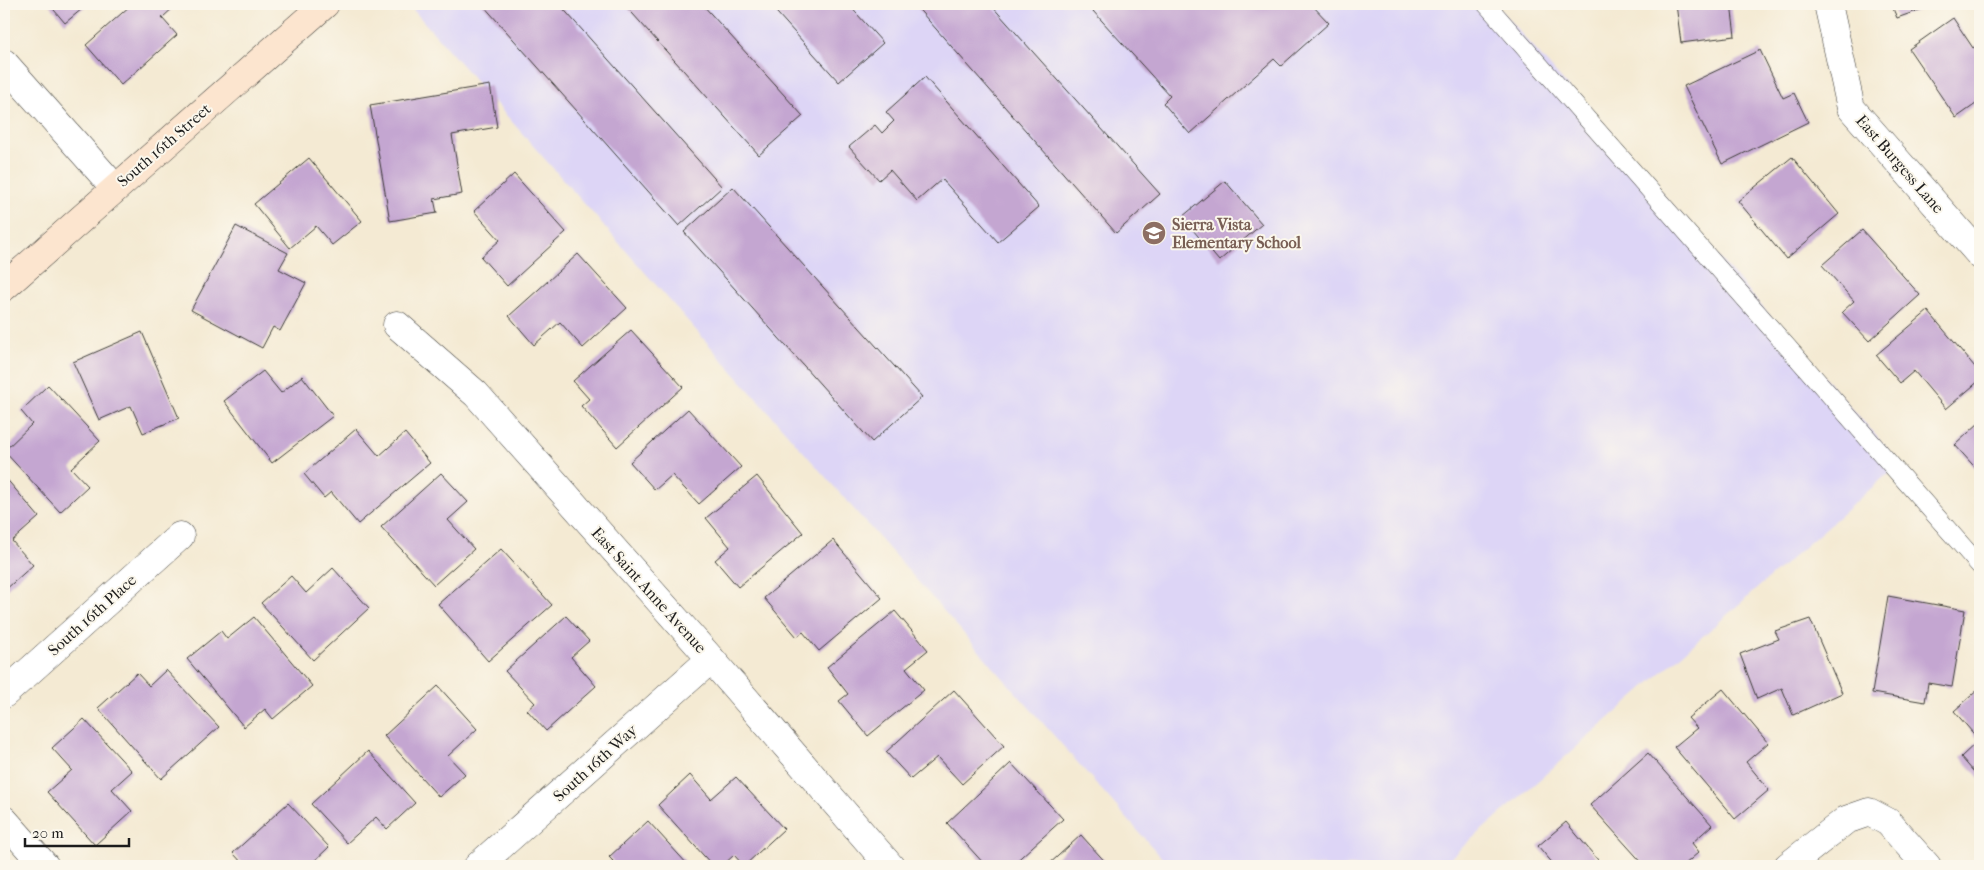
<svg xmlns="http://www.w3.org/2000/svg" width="1984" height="870" font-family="'IM FELL French Canon',serif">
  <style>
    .built { fill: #ddd5f6 }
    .building { fill: #c4a6d1 }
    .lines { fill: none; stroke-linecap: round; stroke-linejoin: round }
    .lane-casing { stroke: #3c3b37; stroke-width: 19 }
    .street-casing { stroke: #3c3b37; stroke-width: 29 }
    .secondary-casing { stroke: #3c3b37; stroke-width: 29 }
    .lane { stroke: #fff; stroke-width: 18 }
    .street { stroke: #fff; stroke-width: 28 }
    .secondary { stroke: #fce5cf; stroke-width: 28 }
    .labels { text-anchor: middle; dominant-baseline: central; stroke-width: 4; stroke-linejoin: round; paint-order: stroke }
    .street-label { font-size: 16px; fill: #1c1c1c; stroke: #fbf7ec }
    .education-label { font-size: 16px; font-weight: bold; fill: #785e54; stroke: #fbf7ec; text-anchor: start }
  </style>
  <rect width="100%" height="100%" fill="#fbf7ec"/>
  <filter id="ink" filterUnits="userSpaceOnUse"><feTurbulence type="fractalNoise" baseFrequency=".02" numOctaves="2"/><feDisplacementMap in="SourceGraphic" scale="10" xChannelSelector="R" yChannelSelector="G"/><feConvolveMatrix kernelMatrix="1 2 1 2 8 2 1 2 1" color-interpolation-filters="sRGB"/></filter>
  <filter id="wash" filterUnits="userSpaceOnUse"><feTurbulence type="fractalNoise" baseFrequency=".0096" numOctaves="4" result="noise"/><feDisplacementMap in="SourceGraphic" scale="20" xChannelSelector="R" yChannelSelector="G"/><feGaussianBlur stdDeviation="1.12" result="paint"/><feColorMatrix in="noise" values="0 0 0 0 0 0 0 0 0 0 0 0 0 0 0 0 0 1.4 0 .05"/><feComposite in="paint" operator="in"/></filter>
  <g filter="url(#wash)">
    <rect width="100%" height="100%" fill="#f4ead3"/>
    <!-- built -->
    <path class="built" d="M408,4H1495L1900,463L1441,866H1169Z"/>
    <g id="blocks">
      <!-- building -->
      <path class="building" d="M49,4H88L65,23Z
        M130,4H175L176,5L162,18L177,35L121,85L86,45L131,5Z
        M482,4H559L722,187L679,226Z
        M624,4H702L803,116L759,155Z
        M769,4H848L883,43L839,82Z
        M914,4H990L1160,194L1116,233Z
        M1100,4H1311L1329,23L1281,66L1274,59L1190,134L1163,103L1170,96L1093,11Z
        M1676,4H1731L1735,36L1681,43Z
        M1891,4H1936L1897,18Z
        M1953,18L1973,48L1980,43V101L1956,118L1909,49Z
        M1760,50L1783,98L1794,93L1808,122L1722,164L1684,86Z
        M925,77L1039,207L998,242L942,179L917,201L890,170L879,180L849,147L875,125L882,133L894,121L886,112Z
        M490,85L497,127L452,135L462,194L434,199L437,213L390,221L370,105Z
        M1792,157L1839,214L1786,259L1738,201Z
        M309,158L362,221L332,245L316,226L290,248L254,204Z
        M514,174L566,232L507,286L481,257L500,240L474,211Z
        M1225,181L1262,224L1219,261L1182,217Z
        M733,187L922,397L872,442L684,232Z
        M236,226L288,253L279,269L306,283L280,331L273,327L262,348L191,310Z
        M1862,230L1920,295L1869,341L1842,312L1854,301L1822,265Z
        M578,254L627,308L583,348L560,322L534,345L509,316Z
        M1928,311L1980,373V380L1946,409L1914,371L1900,383L1876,355Z
        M631,330L683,387L617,447L581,406L589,399L573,381Z
        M142,332L179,418L143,433L131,406L99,420L73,362Z
        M263,371L281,393L302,376L333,416L272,463L224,401Z
        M48,385L100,441L71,468L88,486L60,512L4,451L32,424L21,411Z
        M688,409L741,467L699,504L672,475L655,490L630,462Z
        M1980,422V473L1955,445Z
        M356,429L379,456L405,433L430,463L358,524L331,492L324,498L304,474Z
        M441,473L468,502L448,520L474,549L434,585L381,527Z
        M4,476L39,517L12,541L33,565L4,591Z
        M757,476L803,533L738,587L715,560L730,547L706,518Z
        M833,540L882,598L819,651L803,632L797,637L764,598Z
        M501,549L552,605L488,661L438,604Z
        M333,568L369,608L313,660L261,603L291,576L306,593Z
        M1888,596L1965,610L1952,687L1928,683L1925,702L1872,693Z
        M895,611L928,650L906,668L924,690L868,736L839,701L848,694L827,667Z
        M566,616L589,641L571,657L596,686L546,731L527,710L535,703L505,671Z
        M254,617L312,686L273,719L265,709L244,727L187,659L221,631L227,639Z
        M1810,619L1842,693L1793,715L1782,688L1757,699L1740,654L1779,639L1775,631Z
        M166,670L219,727L161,779L98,708L137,673L149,686Z
        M438,686L477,729L448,756L465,774L439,797L384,736Z
        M1980,688V779L1961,757L1979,740L1954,711Z
        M1723,689L1768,743L1746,762L1769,790L1735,819L1674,747L1697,728L1688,718Z
        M954,690L1004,746L962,784L937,757L911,779L886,752Z
        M84,719L132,771L112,789L132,811L95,845L47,792L72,770L52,748Z
        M368,751L415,803L387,829L376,817L347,843L311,804Z
        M1648,753L1712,825L1692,843L1699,852L1683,866H1645L1590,805Z
        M1011,763L1063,819L1011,866H986L947,823Z
        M690,775L711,799L736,777L784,829L744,866L734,855L722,866H713L658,805Z
        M288,803L329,847L309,866H245L233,853Z
        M648,821L689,866H607L613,861L609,857Z
        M1566,822L1603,866H1555L1538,846Z
        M1081,835L1109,866H1047Z"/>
    </g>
  </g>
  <g filter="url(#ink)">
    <use href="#blocks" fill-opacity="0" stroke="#3c3b37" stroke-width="1"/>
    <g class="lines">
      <!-- lane casing -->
      <g class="lane-casing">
        <path id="lane" d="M1486,4L1980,566"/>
      </g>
      <!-- street casing -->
      <g class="street-casing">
        <path id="street" d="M1828,4L1851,108L1980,255
          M4,63L115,188
          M397,325L476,394L711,659L890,866
          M4,694L180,536
          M4,820L45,866
          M478,866L711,659
          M1788,866L1846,820L1869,812L1888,822L1927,866"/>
      </g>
      <!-- secondary casing -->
      <g class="secondary-casing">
        <path id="secondary" d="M4,287L325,4"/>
      </g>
      <!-- lane -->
      <use href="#lane" class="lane"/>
      <!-- street -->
      <use href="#street" class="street"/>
      <!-- secondary -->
      <use href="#secondary" class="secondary"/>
    </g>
  </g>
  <!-- icons -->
  <defs>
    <g id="school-disc" transform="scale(1.25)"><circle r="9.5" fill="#8d6e63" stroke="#fbf7ec"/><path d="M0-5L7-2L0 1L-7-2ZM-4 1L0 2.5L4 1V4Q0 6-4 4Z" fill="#fff"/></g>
  </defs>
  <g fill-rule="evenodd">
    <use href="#school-disc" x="1154" y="233"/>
  </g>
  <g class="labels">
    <!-- street labels -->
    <g class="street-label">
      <text transform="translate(164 145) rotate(-41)">South 16th Street</text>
      <text transform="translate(1900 164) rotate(49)">East Burgess Lane</text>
      <text transform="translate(649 590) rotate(48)">East Saint Anne Avenue</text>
      <text transform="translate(92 615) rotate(-42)">South 16th Place</text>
      <text transform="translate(595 763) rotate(-42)">South 16th Way</text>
    </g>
    <!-- education labels -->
    <g class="education-label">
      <text x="1172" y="224">Sierra Vista<tspan x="1172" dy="18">Elementary School</tspan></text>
    </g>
  </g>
  <!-- margin -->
  <rect width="1984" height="870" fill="none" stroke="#fbf7ec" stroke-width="20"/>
  <!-- scale -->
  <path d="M25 838v8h104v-8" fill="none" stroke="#1c1c1c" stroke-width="2.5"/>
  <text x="32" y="838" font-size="15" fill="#1c1c1c" stroke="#fbf7ec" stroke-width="4" paint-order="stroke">20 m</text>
</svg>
